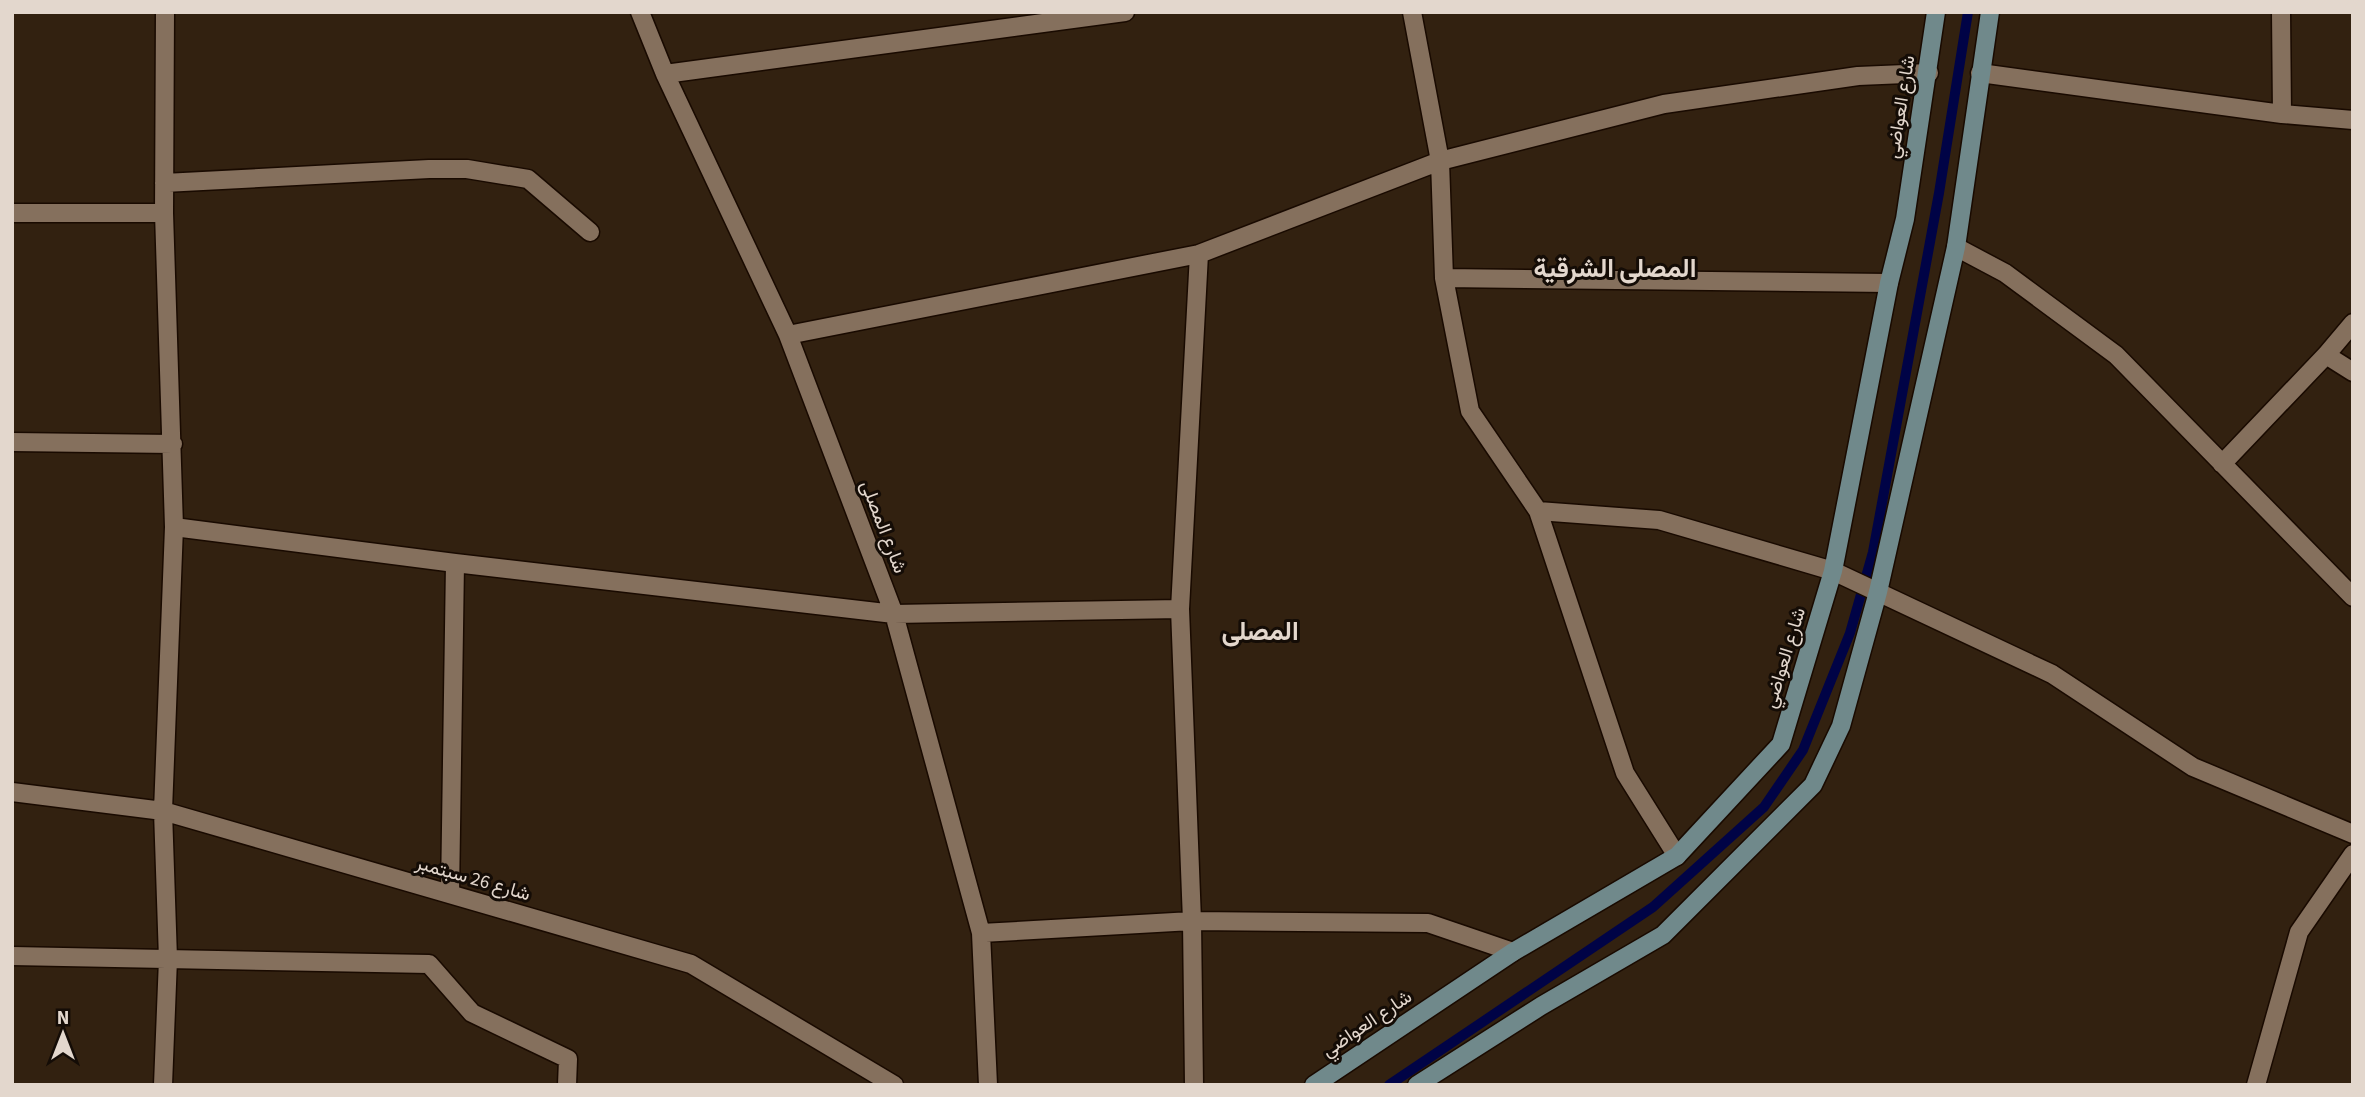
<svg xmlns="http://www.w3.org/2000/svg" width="2365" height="1097" font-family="'Source Sans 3',Vazirmatn,sans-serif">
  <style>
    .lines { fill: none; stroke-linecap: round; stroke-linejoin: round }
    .stream { stroke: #000346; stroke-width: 10 }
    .street-casing { stroke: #190a00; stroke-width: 21 }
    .secondary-casing { stroke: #190a00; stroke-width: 21 }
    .street { stroke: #85705d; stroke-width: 18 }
    .secondary { stroke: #70898b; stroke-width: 18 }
    .labels { text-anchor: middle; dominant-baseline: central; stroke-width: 6; stroke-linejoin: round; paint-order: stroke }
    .street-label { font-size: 19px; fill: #e3d7cd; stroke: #140c06 }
    .district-label { font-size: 26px; font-weight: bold; fill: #e3d7cd; stroke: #140c06 }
  </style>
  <rect width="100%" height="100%" fill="#322110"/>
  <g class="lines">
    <!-- stream -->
    <path class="stream" d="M1389,1085L1653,907L1764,807L1803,750L1850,633L1873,552L1939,193L1968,12"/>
    <!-- street casing -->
    <g class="street-casing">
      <path id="street" d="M640,12L665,74L788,335L894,614L981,933L988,1085
        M1412,12L1440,161L1444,278L1470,411L1538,511L1625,773L1677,856
        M2281,12L2282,114
        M1980,73L2282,114L2353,120
        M665,74L1125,12
        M164,183L429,169H467L528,179L590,232
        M12,213H164
        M1956,247L2005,273L2116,355L2353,597
        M1444,278L1889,283
        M788,335L1199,254L1440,161L1664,104L1858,76L1929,73
        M2326,355L2353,372
        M12,442L173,444
        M2222,464L2326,355L2353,323
        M1538,511L1659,520L1833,571L2052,674L2193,767L2353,834
        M174,527L455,563L894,614L1180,609
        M12,792L163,811L691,964L894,1085
        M450,894L455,563
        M981,933L1192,921L1428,923L1513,952
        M12,956L429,964L472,1013L568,1059L567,1085
        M163,1085L168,959L163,811L174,527L164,213L165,12
        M1194,1085L1192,921L1180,609L1199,254
        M2256,1085L2299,932L2353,854"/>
    </g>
    <!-- secondary casing -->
    <g class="secondary-casing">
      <path id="secondary" d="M1314,1085L1513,952L1677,856L1781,744L1833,571L1889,283L1905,219L1936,12
        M1417,1085L1541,1006L1663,935L1813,785L1841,726L1878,592L1956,247L1990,12"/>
    </g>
    <!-- street -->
    <use href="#street" class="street"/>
    <!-- secondary -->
    <use href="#secondary" class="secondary"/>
  </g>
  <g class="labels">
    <!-- street labels -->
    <g class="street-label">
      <text transform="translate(1901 107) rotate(-81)">شارع العواضي</text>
      <text transform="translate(883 527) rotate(69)">شارع المصلى</text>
      <text transform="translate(1785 658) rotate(-73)">شارع العواضي</text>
      <text transform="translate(473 879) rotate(16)">شارع 26 سبتمبر</text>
      <text transform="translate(1367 1024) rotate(-34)">شارع العواضي</text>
    </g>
    <!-- district labels -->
    <g class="district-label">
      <text x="1615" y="268">المصلى الشرقية</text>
      <text x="1260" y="631">المصلى</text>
    </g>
  </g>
  <!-- border -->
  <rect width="2365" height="1097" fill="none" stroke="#e3d7cd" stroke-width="28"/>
  <!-- north arrow -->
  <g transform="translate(63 1034)" stroke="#140c06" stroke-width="5" paint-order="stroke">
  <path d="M0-5L12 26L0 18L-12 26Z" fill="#e3d7cd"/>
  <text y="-10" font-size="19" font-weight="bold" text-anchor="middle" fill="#e3d7cd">N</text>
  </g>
</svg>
